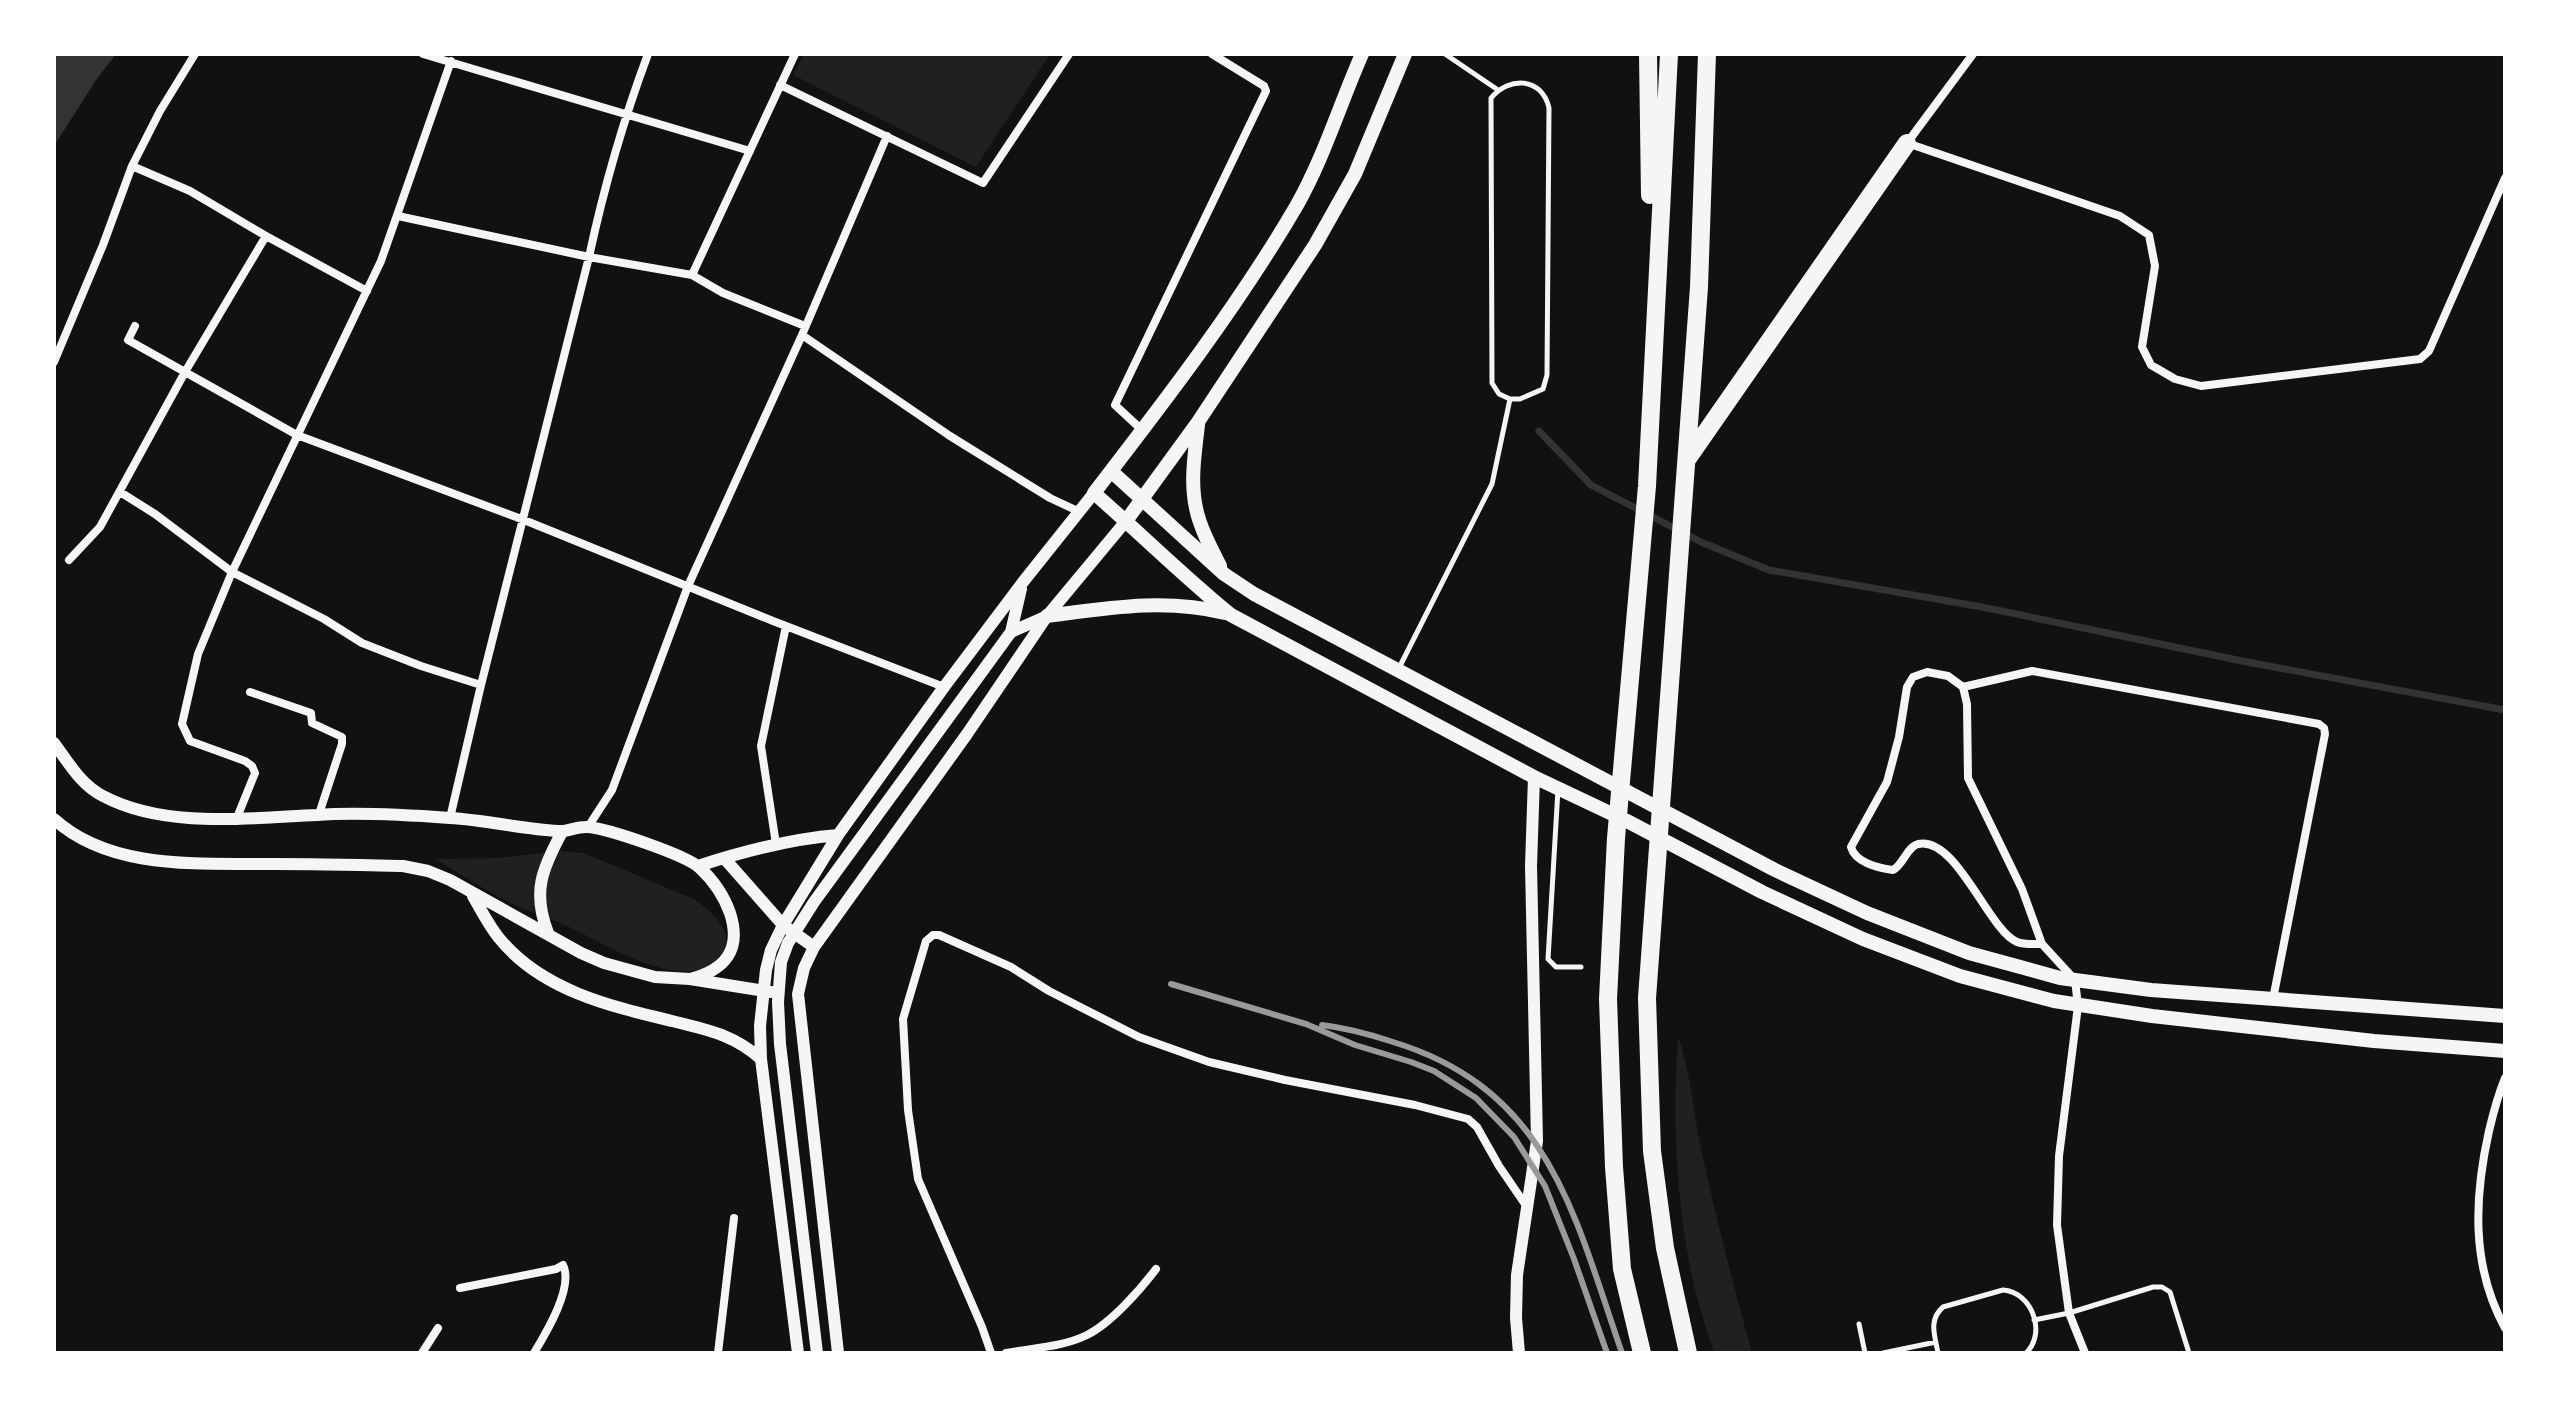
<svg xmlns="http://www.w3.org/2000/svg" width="2559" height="1407" font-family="'Varela Round',sans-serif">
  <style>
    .green { fill: #202020 }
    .water { fill: #333 }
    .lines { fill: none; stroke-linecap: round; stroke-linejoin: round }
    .stream { stroke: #333; stroke-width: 7 }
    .service { stroke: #f5f5f5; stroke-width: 5 }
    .minor { stroke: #f5f5f5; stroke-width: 8 }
    .tertiary { stroke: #f5f5f5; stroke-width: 12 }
    .secondary { stroke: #f5f5f5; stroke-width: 14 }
    .motorway { stroke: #f5f5f5; stroke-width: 18 }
    .rail { stroke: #9a9a9a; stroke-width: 6 }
  </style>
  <rect width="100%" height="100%" fill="#111"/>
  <!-- green -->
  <path class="green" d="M804,54H1050L976,167L793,75Z
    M559,851L583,853L694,899C707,908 727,923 726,942C726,951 722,957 715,962C681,993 600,941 567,926C550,918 532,913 515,905C487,892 461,874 435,859L500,858Z
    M1678,1036C1690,1071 1693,1109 1700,1144C1715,1215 1733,1284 1752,1353H1714C1708,1333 1701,1314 1696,1294C1676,1209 1672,1123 1678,1036Z"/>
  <!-- water -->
  <path class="water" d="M54,54H116L96,80L54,146Z"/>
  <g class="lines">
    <!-- stream -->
    <path class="stream" d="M1539,431L1591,485L1701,542L1769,570L1982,607L2247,662L2505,710"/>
    <!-- service -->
    <path class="service" d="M1445,54L1498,90
      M1398,670L1492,484L1510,399L1499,394L1492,383L1491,98C1509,76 1542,77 1549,108L1547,375L1543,389L1520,399H1510
      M1558,789L1548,959L1556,967H1581
      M2034,1320L2069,1313L2153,1287H2162L2170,1292L2189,1353
      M1859,1324L1865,1353
      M1883,1353L1936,1342
      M1938,1353C1935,1336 1928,1320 1943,1307L2003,1290C2032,1292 2047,1333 2026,1353"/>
    <!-- minor -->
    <path class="minor" d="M423,54L750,151
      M1973,54L1907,143L2120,216L2149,235L2155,266L2142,347L2151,365L2175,379L2201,386L2420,359L2429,351L2505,178
      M780,85L983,183L1069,54
      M132,166L190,191L266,236L367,291
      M398,216L589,257L692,275L723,293L805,326
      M692,275L795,54
      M135,326L128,340L297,435L524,520L773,621L944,687
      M802,335L950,436L1050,498L1080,512
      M54,362L103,245L132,166L160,111L195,54
      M1142,430L1115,405L1266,91L1264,86L1212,54
      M120,492L155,514L232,572L324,619L362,643L421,666L481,685
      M69,560L100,527L185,372L266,236
      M1963,687L2032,671L2319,724L2324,728L2325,734L2273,999
      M250,692L311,713L312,723L342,737V744L319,814
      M450,818L481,685L589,257C604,187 623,121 648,54
      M236,820L255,773L252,766L245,761L190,741L182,724L198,654L232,572L381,261L451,61
      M588,827L612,790L688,586L802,335L887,136
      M776,844L761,746L786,626
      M2042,944C2034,944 2024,945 2017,942C1989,931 1956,835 1918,844C1907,847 1903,865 1893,870C1877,868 1855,862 1851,847L1887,782L1899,737L1907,687L1913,677L1927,672L1948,676L1963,687L1967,704L1968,778L2022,889L2042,944L2075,980L2078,1006L2059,1156L2057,1225L2069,1313L2085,1353
      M2505,1078C2498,1095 2493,1114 2489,1131C2474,1198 2471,1266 2505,1328
      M460,1288L556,1269L563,1265C574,1287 546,1333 534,1353
      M422,1353L438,1328
      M718,1353L734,1218
      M991,1353L982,1327L918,1179L908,1110L903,1019L926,941L933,935H939L1011,967L1049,991L1139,1037L1209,1062L1285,1080L1415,1105L1468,1119L1477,1127L1499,1166L1527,1207
      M1006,1353C1032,1348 1063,1347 1087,1335C1111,1323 1140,1290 1156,1269"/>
    <!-- tertiary -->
    <path class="tertiary" d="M1011,632L1045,617
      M54,743C68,762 81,785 103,796C165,829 249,818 317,815C357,812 409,815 450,818C486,820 522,829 558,831C568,832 577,826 588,827C609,829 686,855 700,868C714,881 724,896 730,913C742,950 725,970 690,979
      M54,819C111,871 201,863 273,864C316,864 359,865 403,866L428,871L450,880L581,953L604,963L655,977L690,979L771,992
      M724,858L783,925L814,947
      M698,866C744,851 790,839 838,835
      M473,896C481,910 489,926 499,938C541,990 609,1006 672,1021C707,1030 733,1034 761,1059
      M548,933C532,892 542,869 562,832
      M798,1353L761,1059L760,1026L766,970L771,950L783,925L838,835L944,687L1023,582L1094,493
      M817,1353L780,1044L778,1002L781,962L788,943L814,902L1011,632L1021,589
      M838,1353L798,994L804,968L814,947L967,734L1047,616L1126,521
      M1519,1353L1516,1318L1517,1275L1537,1141L1531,866L1534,777"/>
    <!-- secondary -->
    <path class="secondary" d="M1362,54C1340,104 1324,157 1297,205C1238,306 1165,401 1094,493C1140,533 1183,576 1231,615L1534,777L1627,821L1762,892L1863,939L1960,976L2054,1001L2152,1016L2374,1041L2505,1051
      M1198,425C1195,452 1190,481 1196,508C1200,528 1211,548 1220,566
      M1111,471L1224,574L1254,594L1775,870L1867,913L1969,953L2060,978L2151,990L2505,1016
      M1126,521L1198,422L1315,245L1355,174L1405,54
      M1047,616C1108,608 1165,598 1225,613"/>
    <!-- motorway -->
    <path class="motorway" d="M1648,54L1650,195
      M1688,458L1907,143
      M1642,1353L1622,1269L1614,1167L1608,999L1616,838L1647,486L1669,54
      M1688,1353L1665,1248L1652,1151L1647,998L1699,287L1707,54"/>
    <!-- rail -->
    <path class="rail" d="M1171,984L1306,1024L1355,1045L1411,1062L1434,1071L1476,1098L1514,1137L1545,1186L1574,1259L1607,1353
      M1322,1025C1347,1028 1369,1034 1393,1042C1550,1090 1574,1215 1622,1353"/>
  </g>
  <!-- border -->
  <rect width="2559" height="1407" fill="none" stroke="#ffffff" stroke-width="112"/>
</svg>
